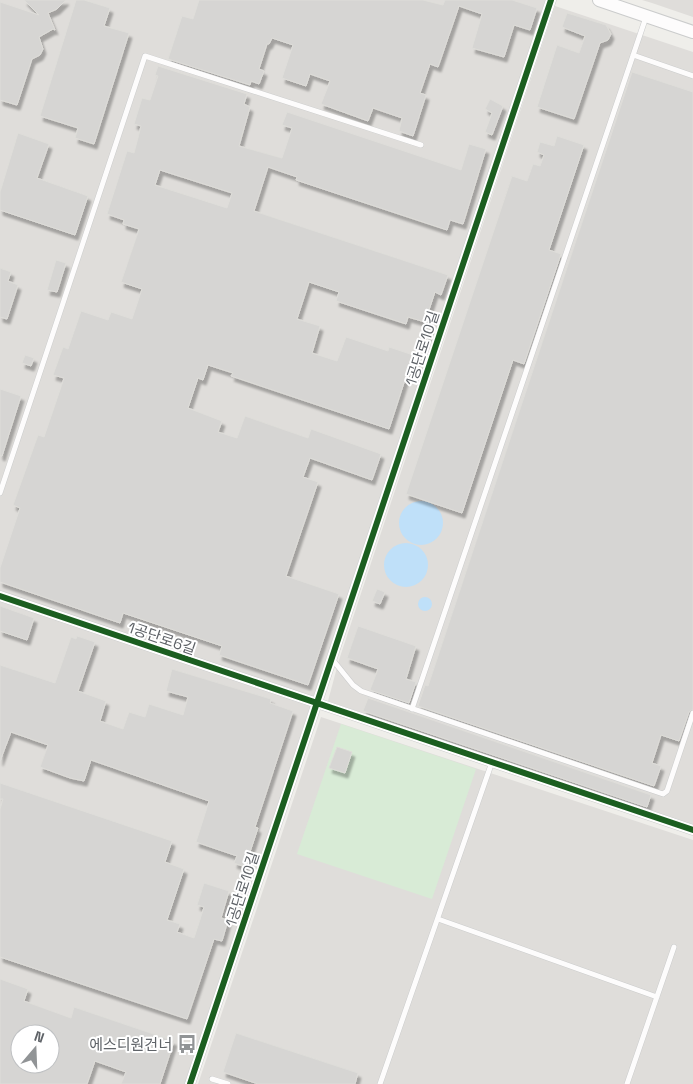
<svg xmlns="http://www.w3.org/2000/svg" width="693" height="1084" font-family="'Space Grotesk','Noto Sans KR',sans-serif">
  <style>
    .industrial { fill: #dfddda; fill-rule: evenodd }
    .green { fill: #d8ebd6 }
    .water { fill: #bfe0f9 }
    .building { fill: #d6d5d3; stroke: #deddd9; fill-rule: evenodd; filter: url(#shadow) }
    .lines { fill: none; stroke-linecap: round; stroke-linejoin: round }
    .service-casing { stroke: #cbcccc; stroke-width: 6 }
    .minor-casing { stroke: #cbcccc; stroke-width: 11 }
    .tertiary-casing { stroke: #cbcccc; stroke-width: 14 }
    .service { stroke: #fdfcfc; stroke-width: 5 }
    .minor { stroke: #fdfcfc; stroke-width: 10 }
    .tertiary { stroke: #fdfcfc; stroke-width: 12 }
    .cycleway-casing { stroke: #fff; stroke-width: 9 }
    .cycleway { stroke: #1b5e20; stroke-width: 6 }
    .labels { text-anchor: middle; dominant-baseline: central; stroke-width: 4; stroke-linejoin: round; paint-order: stroke }
    .street-label { font-size: 15px; fill: #5f6368; stroke: #fff }
    .poi-label { font-size: 15px; fill: #5f6368; stroke: #fff; text-anchor: end }
  </style>
  <defs>
    <filter id="shadow"><feDropShadow dx="3" dy="5" stdDeviation="1" flood-color="#0004"/></filter>
  </defs>
  <rect width="100%" height="100%" fill="#efeeea"/>
  <!-- industrial -->
  <path class="industrial" d="M0,0H551L190,1084H0ZM20,1034H50V1064H20Z
    M642,0H693V17L652,3Z
    M555,6L693,52V827L328,701L339,660Z
    M321,717L693,840V1084H198Z"/>
  <!-- green -->
  <path class="green" d="M341,724L476,769L432,899L297,854Z"/>
  <!-- water -->
  <path class="water" d="M399 523a22 22 0 1 1 44 0a22 22 0 1 1-44 0Z
    M384 565a22 22 0 1 1 44 0a22 22 0 1 1-44 0Z
    M418 604a7 7 0 1 1 14 0a7 7 0 1 1-14 0Z"/>
  <!-- building -->
  <path class="building" d="M24,0H66L57,9L48,13L55,30L53,29L39,37L43,49L40,55L32,59L17,105L0,100V2L39,15Z
    M76,0H84L110,8L104,26L129,33L94,144L75,138L78,128L40,116Z
    M199,0H423L443,5L445,0H512L537,8L530,30L514,25L504,57L472,48L482,14L459,6L438,67L430,64L420,93L426,95L413,136L399,131L402,118L373,108L368,121L321,104L330,81L310,74L306,86L282,78L293,45L272,38L269,44H267L259,69L264,71L259,84L251,81L250,85L168,59L182,16L193,19Z
    M567,13L606,25L611,34L608,40L600,43L574,119L537,107L557,45L579,53L585,36L562,27Z
    M158,66L247,94L244,104L250,107L239,146L282,158L292,128L282,125L287,112L461,170L469,144L486,149L463,224L450,220L447,230L296,180L297,177L268,167L254,211L448,275L441,295L435,292L425,322L408,317L406,324L336,301L339,292L309,282L297,319L320,326L312,353L337,361L346,337L388,351L389,347L413,355L389,429L231,376L233,373L208,365L203,380L198,378L188,408L222,421L218,432L237,438L245,416L308,438L311,429L381,454L372,480L310,458L303,477L318,482L286,576L339,594L308,685L219,655L222,646L123,613L120,623L0,582V568L20,508L13,505L38,435L44,437L64,378L53,375L63,347L68,349L81,311L108,320L111,312L132,319L142,289L121,282L139,229L123,224L124,220L107,214L127,151L134,153L141,126L134,124L142,98L150,100L158,76L155,75ZM160,170L232,193L227,208L155,185Z
    M632,72L693,92V709L689,712L679,741L661,735L652,763L661,766L654,786L418,706L425,685L428,686Z
    M490,99L503,106L492,135L485,132L492,113L485,109Z
    M18,133L49,144L37,178L88,196L75,235L0,210V192Z
    M557,136L584,145L549,250L561,254L524,364L513,360L462,513L406,494L512,176L527,181L533,164L540,166L544,155L537,152L540,142L554,146Z
    M56,260L66,263L57,292L47,290Z
    M0,268L11,272L8,281L18,285L7,319L0,317Z
    M423,327L431,329L427,341L419,338Z
    M25,355L34,358L31,366L22,363Z
    M0,389L21,396L2,456L0,455Z
    M377,589L385,592L380,604L372,601Z
    M0,606L34,618L27,640L0,631Z
    M358,626L416,646L406,679L416,682L409,703L370,690L378,669L347,658Z
    M77,636L95,642L78,691L106,701L100,721L123,729L129,712L145,717L149,704L183,715L188,697L166,691L172,669L271,699L270,703L293,711L255,827L258,828L245,867L234,863L237,856L196,842L209,801L91,760L84,781L70,778L40,767L48,745L11,732L0,761V665L55,683L71,637L76,639Z
    M368,698L651,795L647,807L363,711Z
    M337,747L352,752L345,773L329,768Z
    M0,783L172,841L165,862L184,869L167,920L180,924L177,932L194,938L204,907L197,905L204,883L229,891L221,918L228,920L222,941L214,939L187,1019L0,957V809L3,799H0Z
    M0,979L28,989L24,1001L71,1018L74,1007L174,1041L160,1084H121L126,1072L95,1061L87,1084H0ZM20,1034H50V1064H20Z
    M236,1033L358,1073L355,1084H258L223,1072Z"/>
  <g class="lines">
    <!-- service casing -->
    <g class="service-casing">
      <path id="service" d="M633,55L693,76
        M0,493L145,56L421,145
        M332,659L353,685L361,691L663,794L667,791L693,713
        M412,709L646,17
        M438,919L657,997
        M212,1079L228,1084
        M380,1084L492,762
        M627,1084L674,947"/>
    </g>
    <!-- minor casing -->
    <g class="minor-casing">
      <path id="minor" d="M0,596L693,830
        M190,1084L551,0"/>
    </g>
    <!-- tertiary casing -->
    <g class="tertiary-casing">
      <path id="tertiary" d="M599,0L693,32"/>
    </g>
    <!-- service -->
    <use href="#service" class="service"/>
    <!-- minor -->
    <use href="#minor" class="minor"/>
    <!-- tertiary -->
    <use href="#tertiary" class="tertiary"/>
    <!-- cycleway casing -->
    <g class="cycleway-casing">
      <path id="cycleway" d="M0,596L693,830
        M190,1084L551,0"/>
    </g>
    <!-- cycleway -->
    <use href="#cycleway" class="cycleway"/>
  </g>
  <!-- icons -->
  <defs>
    <g id="bus-bare" transform="scale(1.5)"><path d="M-5-6H5V4H4V6H2V4H-2V6H-4V4H-5ZM-3.5-4V0h7V-4ZM-3.5 1.2v1.5H-2V1.2ZM2 1.2v1.5H3.5V1.2Z" fill="#919496" stroke="#fff" stroke-width="2.5" paint-order="stroke"/></g>
  </defs>
  <g fill-rule="evenodd">
    <use href="#bus-bare" x="187" y="1044"/>
  </g>
  <g class="labels">
    <!-- street labels -->
    <g class="street-label">
      <text transform="translate(422 348) rotate(-72)">1공단로10길</text>
      <text transform="translate(162 638) rotate(19)">1공단로6길</text>
      <text transform="translate(242 889) rotate(-72)">1공단로10길</text>
    </g>
    <!-- poi labels -->
    <g class="poi-label">
      <text x="172" y="1044">에스디원건너</text>
    </g>
  </g>
  <!-- north arrow -->
  <g transform="translate(35 1049) rotate(19)"><circle r="24" fill="#ffffff" stroke="#bfc1c3"/>
  <path d="M0-4L9 19L0 12L-9 19Z" fill="#919496"/>
  <text y="-8" font-size="14" font-weight="bold" text-anchor="middle" fill="#5f6368">N</text>
  </g>
</svg>
